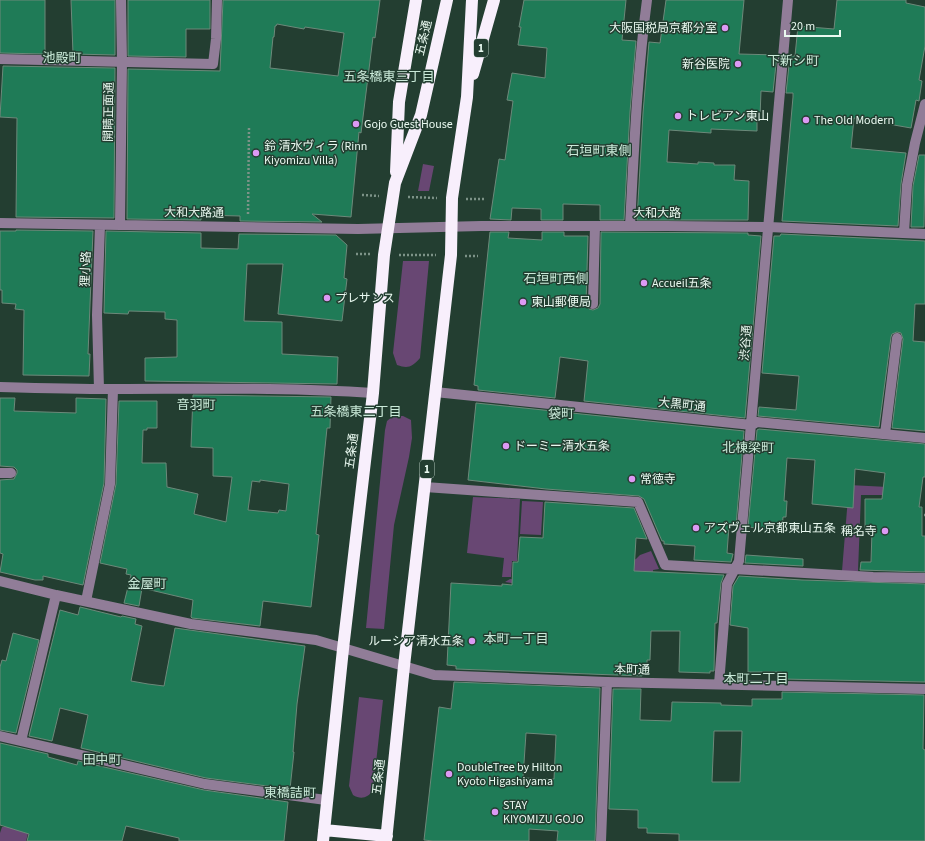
<svg xmlns="http://www.w3.org/2000/svg" width="925" height="841" font-family="'Source Sans 3','Noto Sans JP',sans-serif">
  <style>
    .green { fill: #684773 }
    .building { fill: #1f7b57; stroke: #6c897a; fill-rule: evenodd }
    .lines { fill: none; stroke-linecap: round; stroke-linejoin: round }
    .path { stroke: #7d9388; stroke-width: 2.5; stroke-dasharray: 2 2; stroke-linecap: butt }
    .minor { stroke: #917d98; stroke-width: 10 }
    .highway { stroke: #f8effc; stroke-width: 12 }
    .poi-dot { fill: #dc99f4; stroke: #233e31; stroke-width: 1.5 }
    .labels { text-anchor: middle; dominant-baseline: central; stroke-width: 3; stroke-linejoin: round; paint-order: stroke }
    .shield { fill: #233e31; stroke: #aec1b7; stroke-width: 1 }
    .shield-label { font-size: 11px; font-weight: bold; fill: #e9f9f0 }
    .poi-label { font-size: 12px; fill: #e9f9f0; stroke: #233e31; text-anchor: start }
    .street-label { font-size: 12px; fill: #e9f9f0; stroke: #233e31 }
    .neighbourhood-label { font-size: 13px; fill: #caead9; stroke: #233e31 }
  </style>
  <rect width="100%" height="100%" fill="#233e31"/>
  <!-- green -->
  <path class="green" d="M423,164L434,166L429,191H418Z
    M403,261H429L420,358C412,367 408,369 397,365L393,353Z
    M393,416H403L411,420L412,438L409,457L394,525L384,629L366,628L385,430L387,421Z
    M849,485L888,487V495H861L858,571H842Z
    M473,497L520,499L517,561H512L511,577H502L504,558L467,553Z
    M522,501L543,502L541,535L520,534Z
    M651,551L659,569L653,570V581L518,584L505,582L510,579L532,581L619,566L636,559L640,555Z
    M359,697L383,700L373,790C368,798 361,800 353,795L349,786Z
    M7,820L30,826L26,841H0V833L2,827H5Z"/>
  <!-- building -->
  <path class="building" d="M0,0H45V54L0,53Z
    M71,0H115V55L73,54Z
    M128,0H210V29H186V57L128,56Z
    M223,0H380L375,38L373,37L361,133L359,132L351,217L312,214L322,222L240,221V216L201,215V220L127,219L128,69L220,71ZM277,24L304,29L305,27L344,33L338,76L270,68L273,37H274L275,26H276Z
    M524,0H626L622,40L636,41L630,112L624,220H600V205L563,204V220H541V209L512,208L511,220L490,219L499,159L505,160L513,101L507,100L512,73L545,78L547,48L518,45L521,27H519Z
    M666,0H744L739,54L777,55L773,92L761,91L760,117H757V131L711,129V133L669,130L667,162L698,164V162L714,163V165H735L734,180L749,181L748,220H637L643,113L649,42L660,43Z
    M837,0H906V3L925,7V46L919,80L922,81L919,101L916,100L911,128L854,118L851,148L906,153L901,184L898,226L782,221L793,97V93H786L790,56H795L798,26L834,29Z
    M3,66L115,68L114,218L16,217L17,118L0,117Z
    M919,155H925L924,227H911L913,186Z
    M16,230L93,231L88,354H90L89,376L23,375L24,310L15,309L16,304L2,303V290H0V231H16Z
    M106,231L201,233V248L238,249L239,234L336,235L347,245L344,278L347,279L342,321L278,314L283,264H247L244,321L282,322V354L338,357L337,384L145,381V358L177,357V320L165,319V312L129,311L128,314L104,313Z
    M490,232H509L508,238L542,240V232H564V236H588L586,304L589,309L593,310L598,308L600,304L601,232L748,233V235L761,236L745,418L584,401L588,361L560,357L555,398L478,390V386L474,385Z
    M781,234L925,241V304H915L913,341L925,342V431L892,428L903,339L901,333L897,332L892,334L891,337L879,427L758,416L759,407L796,410L799,376L762,373L774,236H780Z
    M193,395L331,397L330,428H327L320,497L316,534L319,535L311,607L263,601L260,626L192,618L191,617L193,600L142,588L139,606L124,603L131,575L126,574L127,569L100,563L116,484L119,401H157V428H147V430H143L142,463H166L167,487L198,494L194,514L226,522L232,477L213,476V448L191,447ZM260,480L289,484L286,511L279,510L278,513L248,510L252,481L260,482Z
    M0,398H15L14,411L76,413V398L106,399L104,483L83,585L43,576V580H35L0,572L3,554L0,553V480L14,479L17,473V470L14,467L0,466Z
    M476,403L744,431L736,526H729L727,553L733,554L731,562L694,560L695,546L664,544V541H662L644,499L639,496L546,489L468,480Z
    M759,429L925,444V477H923L919,507H922V536H925V572L860,570L861,562H871L872,531H865V499H882L885,473L855,469L853,508L812,504L815,460L787,458L784,501H787L786,517H783L782,531L748,527L757,430Z
    M545,502L634,508L647,539L636,538L634,571L724,575L721,583L717,623H715L714,671H710V673L679,672L680,631H651L650,660H647V673H642V676L456,669V666L447,665L451,583L502,586V584L512,585L513,562H518L520,537L543,538Z
    M746,555L803,559V566L745,563Z
    M739,576L802,580L925,584V682L782,679V672H748V628L730,625L733,586Z
    M80,607L121,617L122,616L136,619L135,624L142,626L131,681L148,684L164,686L175,628L305,646L297,704L293,752H294L290,789L206,778L81,748L88,715L60,708L52,741L29,736L60,610L78,615Z
    M13,633L39,640L16,733L0,730V667L2,660L6,661Z
    M454,682L600,688L595,841H557L558,831L529,829V841H433L424,840L439,707L451,709ZM526,733L556,735L554,779L523,778Z
    M613,689H641L640,720L671,721L672,702L721,703V705L752,706V699H782V692L924,695L923,749L925,750V841H679V834L647,833V828H638V810L609,809ZM714,731H742L740,782H712Z
    M0,743L48,754V757L77,765L78,761L204,790L288,802L284,841H179V838L126,826L122,841H27L29,834L0,825Z"/>
  <g class="lines">
    <!-- path -->
    <path class="path" d="M362,195L379,196
      M408,197L437,198
      M466,199H484
      M248,214L249,128
      M356,254H370
      M399,255H436
      M465,256H478
      M924,515H925"/>
    <!-- minor -->
    <path class="minor" d="M0,59L213,64L216,39L217,0
      M0,223L358,229L481,226H666L769,227L925,234
      M120,224L122,62L121,0
      M630,226C634,150 637,75 647,0
      M904,233L907,185L915,143L925,104
      M593,304L595,226
      M0,387C37,388 75,389 112,389C199,389 286,387 373,393
      M99,389L97,315L100,225
      M435,392L752,425L757,422L925,438
      M885,434L897,338
      M0,473H11
      M425,487L638,502L665,565L873,577L925,578
      M0,581L56,595L191,624L316,640L434,675L607,682L925,689
      M86,601L110,484L113,389
      M719,684L727,584L739,561L788,0
      M0,736L205,784L326,800
      M21,741L56,595
      M601,841L607,682"/>
    <!-- highway -->
    <path class="highway" d="M473,74L494,0
      M396,172L399,102L416,0
      M324,830L387,836
      M323,841L343,649L373,393L384,255L395,183L421,115L447,0
      M386,841L404,666L451,255L452,198L467,97L472,0"/>
  </g>
  <!-- markers -->
  <g class="poi-dot">
    <circle cx="725" cy="28" r="4"/>
    <circle cx="738" cy="64" r="4"/>
    <circle cx="678" cy="116" r="4"/>
    <circle cx="806" cy="120" r="4"/>
    <circle cx="356" cy="124" r="4"/>
    <circle cx="256" cy="153" r="4"/>
    <circle cx="644" cy="283" r="4"/>
    <circle cx="327" cy="298" r="4"/>
    <circle cx="523" cy="302" r="4"/>
    <circle cx="506" cy="446" r="4"/>
    <circle cx="632" cy="479" r="4"/>
    <circle cx="696" cy="528" r="4"/>
    <circle cx="885" cy="531" r="4"/>
    <circle cx="472" cy="641" r="4"/>
    <circle cx="449" cy="774" r="4"/>
    <circle cx="495" cy="812" r="4"/>
  </g>
  <g class="labels">
    <!-- shield labels -->
    <g class="shield">
      <rect x="474" y="39" width="14" height="18" rx="3"/>
      <rect x="420" y="460" width="14" height="18" rx="3"/>
    </g>
    <g class="shield-label">
      <text x="481" y="48">1</text>
      <text x="427" y="469">1</text>
    </g>
    <!-- poi labels -->
    <g class="poi-label">
      <text x="717" y="28" text-anchor="end">大阪国税局京都分室</text>
      <text x="730" y="64" text-anchor="end">新谷医院</text>
      <text x="686" y="116">トレビアン東山</text>
      <text x="814" y="120">The Old Modern</text>
      <text x="364" y="124">Gojo Guest House</text>
      <text x="264" y="146">鈴 清水ヴィラ (Rinn<tspan x="264" dy="14">Kiyomizu Villa)</tspan></text>
      <text x="652" y="283">Accueil五条</text>
      <text x="335" y="298">プレサンス</text>
      <text x="531" y="302">東山郵便局</text>
      <text x="514" y="446">ドーミー清水五条</text>
      <text x="640" y="479">常徳寺</text>
      <text x="704" y="528">アズヴェル京都東山五条</text>
      <text x="877" y="531" text-anchor="end">稱名寺</text>
      <text x="464" y="641" text-anchor="end">ルーシア清水五条</text>
      <text x="457" y="767">DoubleTree by Hilton<tspan x="457" dy="14">Kyoto Higashiyama</tspan></text>
      <text x="503" y="805">STAY<tspan x="503" dy="14">KIYOMIZU GOJO</tspan></text>
    </g>
    <!-- street labels -->
    <g class="street-label">
      <text transform="translate(424 38) rotate(-77)">五条通</text>
      <text transform="translate(109 112) rotate(-89)">開睛正面通</text>
      <text transform="translate(194 213) rotate(1)">大和大路通</text>
      <text x="657" y="213">大和大路</text>
      <text transform="translate(86 269) rotate(-88)">狸小路</text>
      <text transform="translate(746 343) rotate(-85)">渋谷通</text>
      <text transform="translate(682 405) rotate(6)">大黒町通</text>
      <text transform="translate(352 451) rotate(-83)">五条通</text>
      <text transform="translate(632 670) rotate(1)">本町通</text>
      <text transform="translate(379 777) rotate(-84)">五条通</text>
    </g>
    <!-- neighbourhood labels -->
    <g class="neighbourhood-label">
      <text x="62" y="58">池殿町</text>
      <text x="793" y="61">下新シ町</text>
      <text x="389" y="77">五条橋東三丁目</text>
      <text x="599" y="151">石垣町東側</text>
      <text x="556" y="279">石垣町西側</text>
      <text x="196" y="405">音羽町</text>
      <text x="356" y="412">五条橋東二丁目</text>
      <text x="561" y="414">袋町</text>
      <text x="748" y="448">北棟梁町</text>
      <text x="147" y="584">金屋町</text>
      <text x="516" y="639">本町一丁目</text>
      <text x="756" y="679">本町二丁目</text>
      <text x="102" y="760">田中町</text>
      <text x="290" y="793">東橋詰町</text>
    </g>
  </g>
  <!-- scale -->
  <path d="M785 30v6h55v-6" fill="none" stroke="#e9f9f0" stroke-width="2"/>
  <text x="791" y="30" font-size="12" fill="#e9f9f0" stroke="#233e31" stroke-width="3" paint-order="stroke">20 m</text>
</svg>
